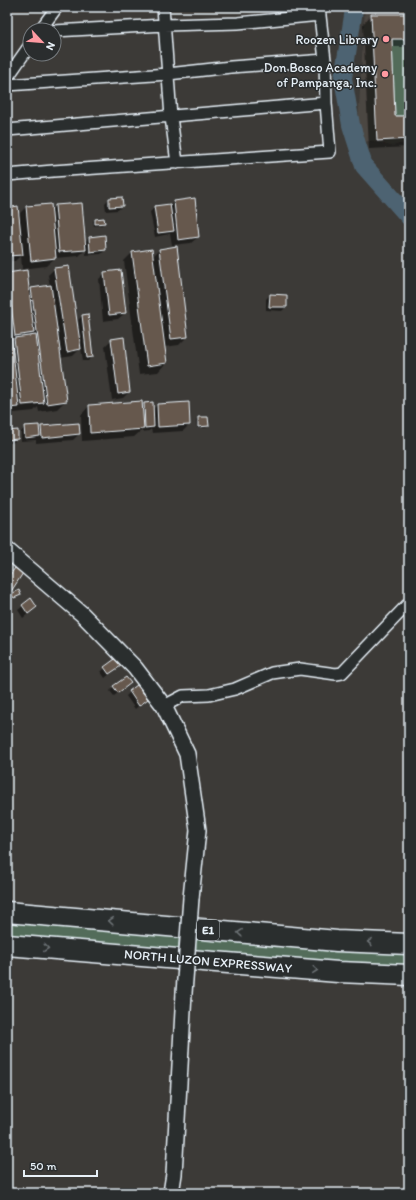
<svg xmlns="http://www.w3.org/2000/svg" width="416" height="1200" font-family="Itim,sans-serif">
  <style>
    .built { fill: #4c4642 }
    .green { fill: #536c5a; stroke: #9eaea9 }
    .shadow { fill: #0007; fill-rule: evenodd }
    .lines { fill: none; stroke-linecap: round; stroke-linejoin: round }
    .river { stroke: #4e6472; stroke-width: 18 }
    .building { fill: #66584d; stroke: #e8f1f8 }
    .street-casing { stroke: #e8f1f8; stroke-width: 14 }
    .secondary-casing { stroke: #e8f1f8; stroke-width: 18 }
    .highway-casing { stroke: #e8f1f8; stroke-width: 23 }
    .street { stroke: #2a2d2e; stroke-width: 11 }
    .secondary { stroke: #2a2d2e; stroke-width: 15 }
    .highway { stroke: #2a2d2e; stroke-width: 20 }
    .secondary-bridge-casing { stroke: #e8f1f8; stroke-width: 18; stroke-linecap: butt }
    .secondary-bridge { stroke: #2a2d2e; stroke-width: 15 }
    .oneway { stroke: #6c7275 }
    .poi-dot { fill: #ff9aa2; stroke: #2a2d2e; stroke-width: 1.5 }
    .labels { text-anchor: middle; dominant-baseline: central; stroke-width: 3; stroke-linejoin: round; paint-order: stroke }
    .shield { fill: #2a2d2e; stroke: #afb6bb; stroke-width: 1 }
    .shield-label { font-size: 12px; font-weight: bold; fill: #e8f1f8 }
    .poi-label { font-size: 13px; fill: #e8f1f8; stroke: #2a2d2e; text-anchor: end }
    .street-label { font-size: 13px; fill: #e8f1f8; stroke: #2a2d2e }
  </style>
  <rect width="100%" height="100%" fill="#3c3a37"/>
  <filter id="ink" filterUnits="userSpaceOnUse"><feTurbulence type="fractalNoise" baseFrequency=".025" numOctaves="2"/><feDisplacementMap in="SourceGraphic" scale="8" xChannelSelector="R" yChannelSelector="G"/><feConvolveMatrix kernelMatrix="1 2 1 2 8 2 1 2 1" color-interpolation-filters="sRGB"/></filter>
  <g filter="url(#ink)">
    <!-- built -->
    <path class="built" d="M365,7H409V163L405,143L391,146L373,141L357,142Z"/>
    <!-- green -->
    <path class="green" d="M392,39H409V116H395Z
      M7,921L91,930L179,937L178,953L7,936Z
      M193,938L409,951V969L192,954Z"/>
    <!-- shadow -->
    <path class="shadow" d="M371,15H409V47H391L394,117H409V147L369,149L363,24Z
      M409,151V176L404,156Z
      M121,198L122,206L118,210L106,211L105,203L109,199Z
      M174,202L198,237L191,243L172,245L170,233L169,234L155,237L150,212L155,207H169Z
      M55,206L85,242L89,237L105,250L101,254L86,255V249L79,256L55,258L46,266L22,269L21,255L15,261H7V209L18,215L26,207L51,211Z
      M95,219L104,223L102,225L94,226L93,221Z
      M160,249L187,337L179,345L164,347L166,363L158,372L139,374L124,261L132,253L151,250L152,257Z
      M54,269L77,327H79L78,320L82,316L92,357L88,361H83L81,348L73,356L60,358L66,400L57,409L39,412L38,407L34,411L14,413L13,411L9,415H7V274H8L29,292L32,289L50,286L48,275ZM35,403V405L17,407V405Z
      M105,273L125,313L118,319L103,321L99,279Z
      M270,295L286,307L282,311L266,310V299Z
      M111,340L129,392L123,398L112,400L105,346Z
      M144,404L152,410L157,405L189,425L183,431L152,433L151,429L149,431L142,432V430L134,437L82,441L81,415L89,406L141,407Z
      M198,418L208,426L206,428H197L196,420Z
      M25,427L38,430L42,427L79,434L73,440L36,443V440L21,441V432Z
      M7,432L17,438L13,443H7Z
      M15,569L22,573L11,590L7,594V579Z
      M12,594L18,596L12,599L10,596Z
      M31,600L36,607L23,618L18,610Z
      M119,666L105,678L101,672L105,668Z
      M130,683L114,696L110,691L114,687Z
      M137,686L147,699L135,709L126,696Z"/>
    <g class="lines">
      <!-- river -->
      <path class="river" d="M354,7L353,16L343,78L351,125L364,166L409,217"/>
    </g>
    <!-- building -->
    <path class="building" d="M371,14H409V39H392L395,116H409V139L377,141Z
      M122,197L123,206L109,207V198Z
      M195,198L199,237L178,240L174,201Z
      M82,203L86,250L59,252L55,205Z
      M51,204L56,258L31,261L26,206Z
      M170,204L174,231L158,233L154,206Z
      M18,206L23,255L7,256V208Z
      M104,218L105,223L95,224V219Z
      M105,235L106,250L90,252L89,237Z
      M177,246L188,337L171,339L159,249Z
      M152,249L167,363L147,366L132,252Z
      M69,266L81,349L67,352L54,268Z
      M27,270L34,333L15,336L7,273Z
      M121,270L126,313L109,315L104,272Z
      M51,285L67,401L47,404L31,288Z
      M270,294L287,295V307H269Z
      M7,295L19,407L7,408Z
      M88,314L93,357L87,358L82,315Z
      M36,335L44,403L22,405L14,338Z
      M124,337L130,392L118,394L111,339Z
      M142,401L144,429L90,433L89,405Z
      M153,402L154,427L145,428L144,403Z
      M189,402L190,425L158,427L157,404Z
      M198,417H208L209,426L198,427Z
      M79,423L80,434L42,438L41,426Z
      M39,425L40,436L25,438L24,426Z
      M18,430V439L7,440V431Z
      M15,568L23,573L12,590L7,587V579Z
      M19,590L21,595L14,598L11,594Z
      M31,598L37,607L28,614L22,605Z
      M115,659L121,666L109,674L104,667Z
      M126,677L131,683L118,693L113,686Z
      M137,685L148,699L139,706L129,691Z"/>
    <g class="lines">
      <!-- street casing -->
      <g class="street-casing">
        <path id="street" d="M163,7L171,117L177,163
          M40,30L57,7
          M54,31L165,25L238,23L320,15
          M7,78L30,45
          M7,85L168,74L231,67L325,60
          M7,130L326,103
          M7,175L53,171L330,152L326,103L325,60L319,7
          M164,706L183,696L209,695L235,689L272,673L300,669L336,674L342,673L409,603"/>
      </g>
      <!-- secondary casing -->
      <g class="secondary-casing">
        <path id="secondary" d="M7,550L82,614L135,668L164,706L187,754L198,830L191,898
          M171,1193L174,1174L184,993"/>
      </g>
      <!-- highway casing -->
      <g class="highway-casing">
        <path id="highway" d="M7,912L337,941L409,944
          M7,945L338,972L409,975"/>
      </g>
      <!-- street -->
      <use href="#street" class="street"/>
      <!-- secondary -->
      <use href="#secondary" class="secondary"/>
      <!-- highway -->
      <use href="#highway" class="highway"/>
      <!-- secondary-bridge casing -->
      <g class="secondary-bridge-casing">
        <path id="secondary-bridge" d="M184,993L191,898"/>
      </g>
      <!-- secondary-bridge -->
      <use href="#secondary-bridge" class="secondary-bridge"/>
    </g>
    <!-- one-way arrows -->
    <defs><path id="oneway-chevron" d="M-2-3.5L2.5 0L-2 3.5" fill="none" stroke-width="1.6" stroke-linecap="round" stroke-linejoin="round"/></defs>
    <g class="oneway">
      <use href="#oneway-chevron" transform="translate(111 921) rotate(-175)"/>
      <use href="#oneway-chevron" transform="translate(240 933) rotate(-175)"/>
      <use href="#oneway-chevron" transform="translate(370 942) rotate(-178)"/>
      <use href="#oneway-chevron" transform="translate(46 948) rotate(5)"/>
      <use href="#oneway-chevron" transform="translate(315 970) rotate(5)"/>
    </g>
  </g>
  <!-- markers -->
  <g class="poi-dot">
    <circle cx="386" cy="39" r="4"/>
    <circle cx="385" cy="74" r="4"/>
  </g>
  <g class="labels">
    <!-- shield labels -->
    <rect class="shield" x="197" y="920" width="22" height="20" rx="3"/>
    <g class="shield-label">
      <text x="208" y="930">E1</text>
    </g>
    <!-- poi labels -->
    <g class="poi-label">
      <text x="378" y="39">Roozen Library</text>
      <text x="377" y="67">Don Bosco Academy<tspan x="377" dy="15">of Pampanga, Inc.</tspan></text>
    </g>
    <!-- street labels -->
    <g class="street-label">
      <text transform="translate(208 961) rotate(5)">NORTH LUZON EXPRESSWAY</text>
    </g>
  </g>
  <!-- margin -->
  <rect width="416" height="1200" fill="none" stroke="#2a2d2e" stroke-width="24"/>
  <rect x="12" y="12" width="392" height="1176" fill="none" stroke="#e8f1f8" stroke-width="1.5" filter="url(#ink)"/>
  <!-- north arrow -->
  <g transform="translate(42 42) rotate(116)"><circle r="19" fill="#2a2d2e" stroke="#767b7f"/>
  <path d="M0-3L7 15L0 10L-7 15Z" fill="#ff9aa2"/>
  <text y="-6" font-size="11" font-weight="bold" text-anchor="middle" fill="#e8f1f8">N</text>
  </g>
  <!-- scale -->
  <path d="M24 1170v6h73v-6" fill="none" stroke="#e8f1f8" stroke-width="2"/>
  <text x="30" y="1170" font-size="12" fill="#e8f1f8" stroke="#2a2d2e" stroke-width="3" paint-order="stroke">50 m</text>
</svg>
